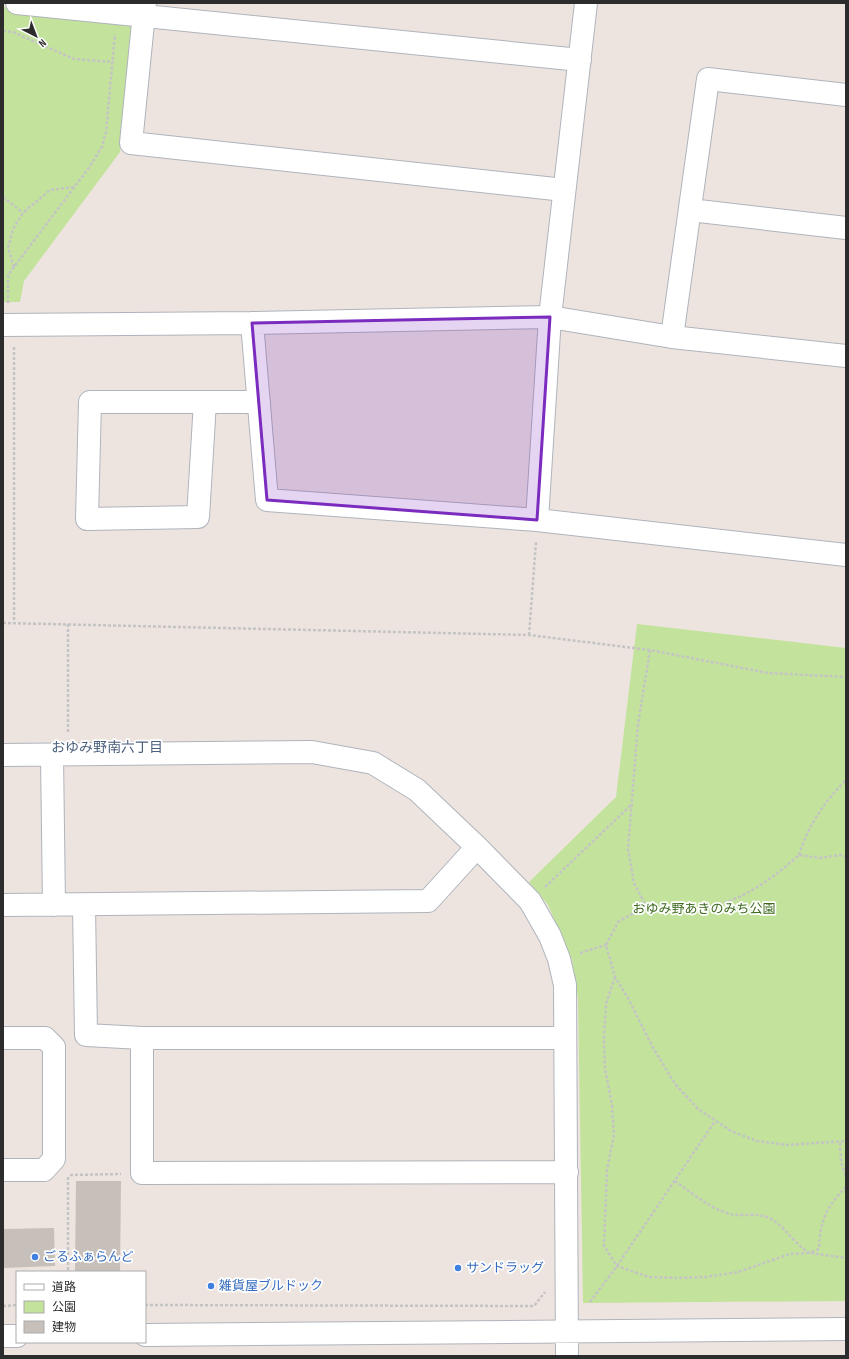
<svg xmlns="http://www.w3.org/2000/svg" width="849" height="1359" font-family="'Sofia Sans Condensed','Noto Sans JP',sans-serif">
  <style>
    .green { fill: #c3e39c }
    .building { fill: #c6bfba }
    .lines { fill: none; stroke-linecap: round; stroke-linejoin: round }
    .minor-casing { stroke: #afb4bc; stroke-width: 24 }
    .path { stroke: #c4c4c4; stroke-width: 2.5; stroke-dasharray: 3 2; stroke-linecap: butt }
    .minor { stroke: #fff; stroke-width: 22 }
    .marked { fill: #7b2cbf; fill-opacity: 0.2; stroke: #7b2cbf; stroke-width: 3; stroke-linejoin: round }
    .shop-dot { fill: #3f7fe0; stroke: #fff; stroke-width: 1.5 }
    .labels { text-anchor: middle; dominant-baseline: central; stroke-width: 3.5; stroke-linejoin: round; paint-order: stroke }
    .park-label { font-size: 13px; fill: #3c691c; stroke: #fff }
    .shop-label { font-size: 13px; fill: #366cbe; stroke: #fff; text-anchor: start }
    .neighbourhood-label { font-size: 14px; fill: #4c5f7d; stroke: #fff }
  </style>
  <rect width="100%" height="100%" fill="#ede4df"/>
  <!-- green -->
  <path class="green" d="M3,7L136,21L120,152L24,281L20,302H3Z
    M637,624L846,648V1301L583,1303L578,999L572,960L548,905L529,882L616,797Z"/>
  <!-- building -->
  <path class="building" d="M76,1181H121L120,1272H75Z
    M54,1228L55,1266L3,1268V1229Z"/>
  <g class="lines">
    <!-- minor casing -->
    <g class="minor-casing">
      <path id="minor" d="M17,3L580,60
        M145,3L131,143L564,190
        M690,210L846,228
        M252,323L267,500L537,520L846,555
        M3,325L252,323L550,317L672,337L846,356
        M672,337L708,79L846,95
        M205,402L198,517L87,519L90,402H259
        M537,520L550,317L586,3
        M3,755L312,752L373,763L417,790L477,847L530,901L550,936L559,959L565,985L567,1356
        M52,755L54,905
        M3,905L428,901L477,847
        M84,905L86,1035L142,1038H565
        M3,1038H45L54,1047V1159L44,1170H3
        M142,1038V1173L567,1172
        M145,1335L846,1329
        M3,1336H17"/>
    </g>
    <!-- path -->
    <path class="path" d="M3,31L13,32L74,59L113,62
      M3,197L23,213
      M14,267L8,248L13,229L23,213L50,190L74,187
      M8,303V275L88,169L102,147L106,132L115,34
      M14,347V623
      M3,623L529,635L650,650L768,673L846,677
      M68,624V732
      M529,635L536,542
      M650,650L638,725L628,849L634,883L646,906C708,920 754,896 799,855L820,858L840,855L846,857
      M799,855C808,826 824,802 846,780
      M545,887L631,805
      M646,906L618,922L606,945L615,977L628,998L652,1046L675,1084L698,1109L731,1131L757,1141L787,1145L846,1141
      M580,953L606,945
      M615,977L606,1004L604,1039L605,1068L612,1105L614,1135L607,1170L604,1246L617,1266L649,1277L679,1278L705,1277L738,1272L790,1254L810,1253L846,1258
      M840,1143L841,1162L846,1177
      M70,1175L121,1174
      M68,1177V1272
      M675,1181C692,1193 709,1208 730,1214C742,1217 757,1212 769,1218C786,1226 794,1245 810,1253L819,1249C820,1221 826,1207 846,1187
      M590,1302L617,1266L715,1121
      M145,1305L534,1306L545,1292
      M3,1306L17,1305"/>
    <!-- minor -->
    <use href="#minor" class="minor"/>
  </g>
  <!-- marked area -->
  <path class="marked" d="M550,317L537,520L267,500L252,323Z"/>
  <!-- markers -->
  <g class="shop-dot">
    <circle cx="35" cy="1257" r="4"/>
    <circle cx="458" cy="1268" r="4"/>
    <circle cx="211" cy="1286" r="4"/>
  </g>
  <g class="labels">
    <!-- park labels -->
    <g class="park-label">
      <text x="704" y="909">おゆみ野あきのみち公園</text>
    </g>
    <!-- shop labels -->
    <g class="shop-label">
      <text x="43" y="1257">ごるふぁらんど</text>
      <text x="466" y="1268">サンドラッグ</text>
      <text x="219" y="1286">雑貨屋ブルドック</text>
    </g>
    <!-- neighbourhood labels -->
    <g class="neighbourhood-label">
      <text x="107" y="747">おゆみ野南六丁目</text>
    </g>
  </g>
  <!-- border -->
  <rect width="849" height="1359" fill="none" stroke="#2c2c2c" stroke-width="8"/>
  <!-- legend -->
  <rect x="16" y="1271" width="130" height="72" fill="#ffffff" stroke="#ababab"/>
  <rect x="24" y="1284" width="20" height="6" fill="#ffffff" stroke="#ababab"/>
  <text x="52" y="1291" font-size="12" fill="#2c2c2c">道路</text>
  <rect x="24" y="1301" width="20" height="12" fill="#c3e39c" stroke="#ababab"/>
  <text x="52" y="1311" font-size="12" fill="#2c2c2c">公園</text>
  <rect x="24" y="1321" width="20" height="12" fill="#c6bfba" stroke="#ababab"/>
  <text x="52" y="1331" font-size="12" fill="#2c2c2c">建物</text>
  <!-- north arrow -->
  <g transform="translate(36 36) rotate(138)" stroke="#ffffff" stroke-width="3" paint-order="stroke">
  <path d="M0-3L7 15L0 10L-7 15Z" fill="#2c2c2c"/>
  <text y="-6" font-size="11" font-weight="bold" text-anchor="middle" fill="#2c2c2c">N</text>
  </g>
</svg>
